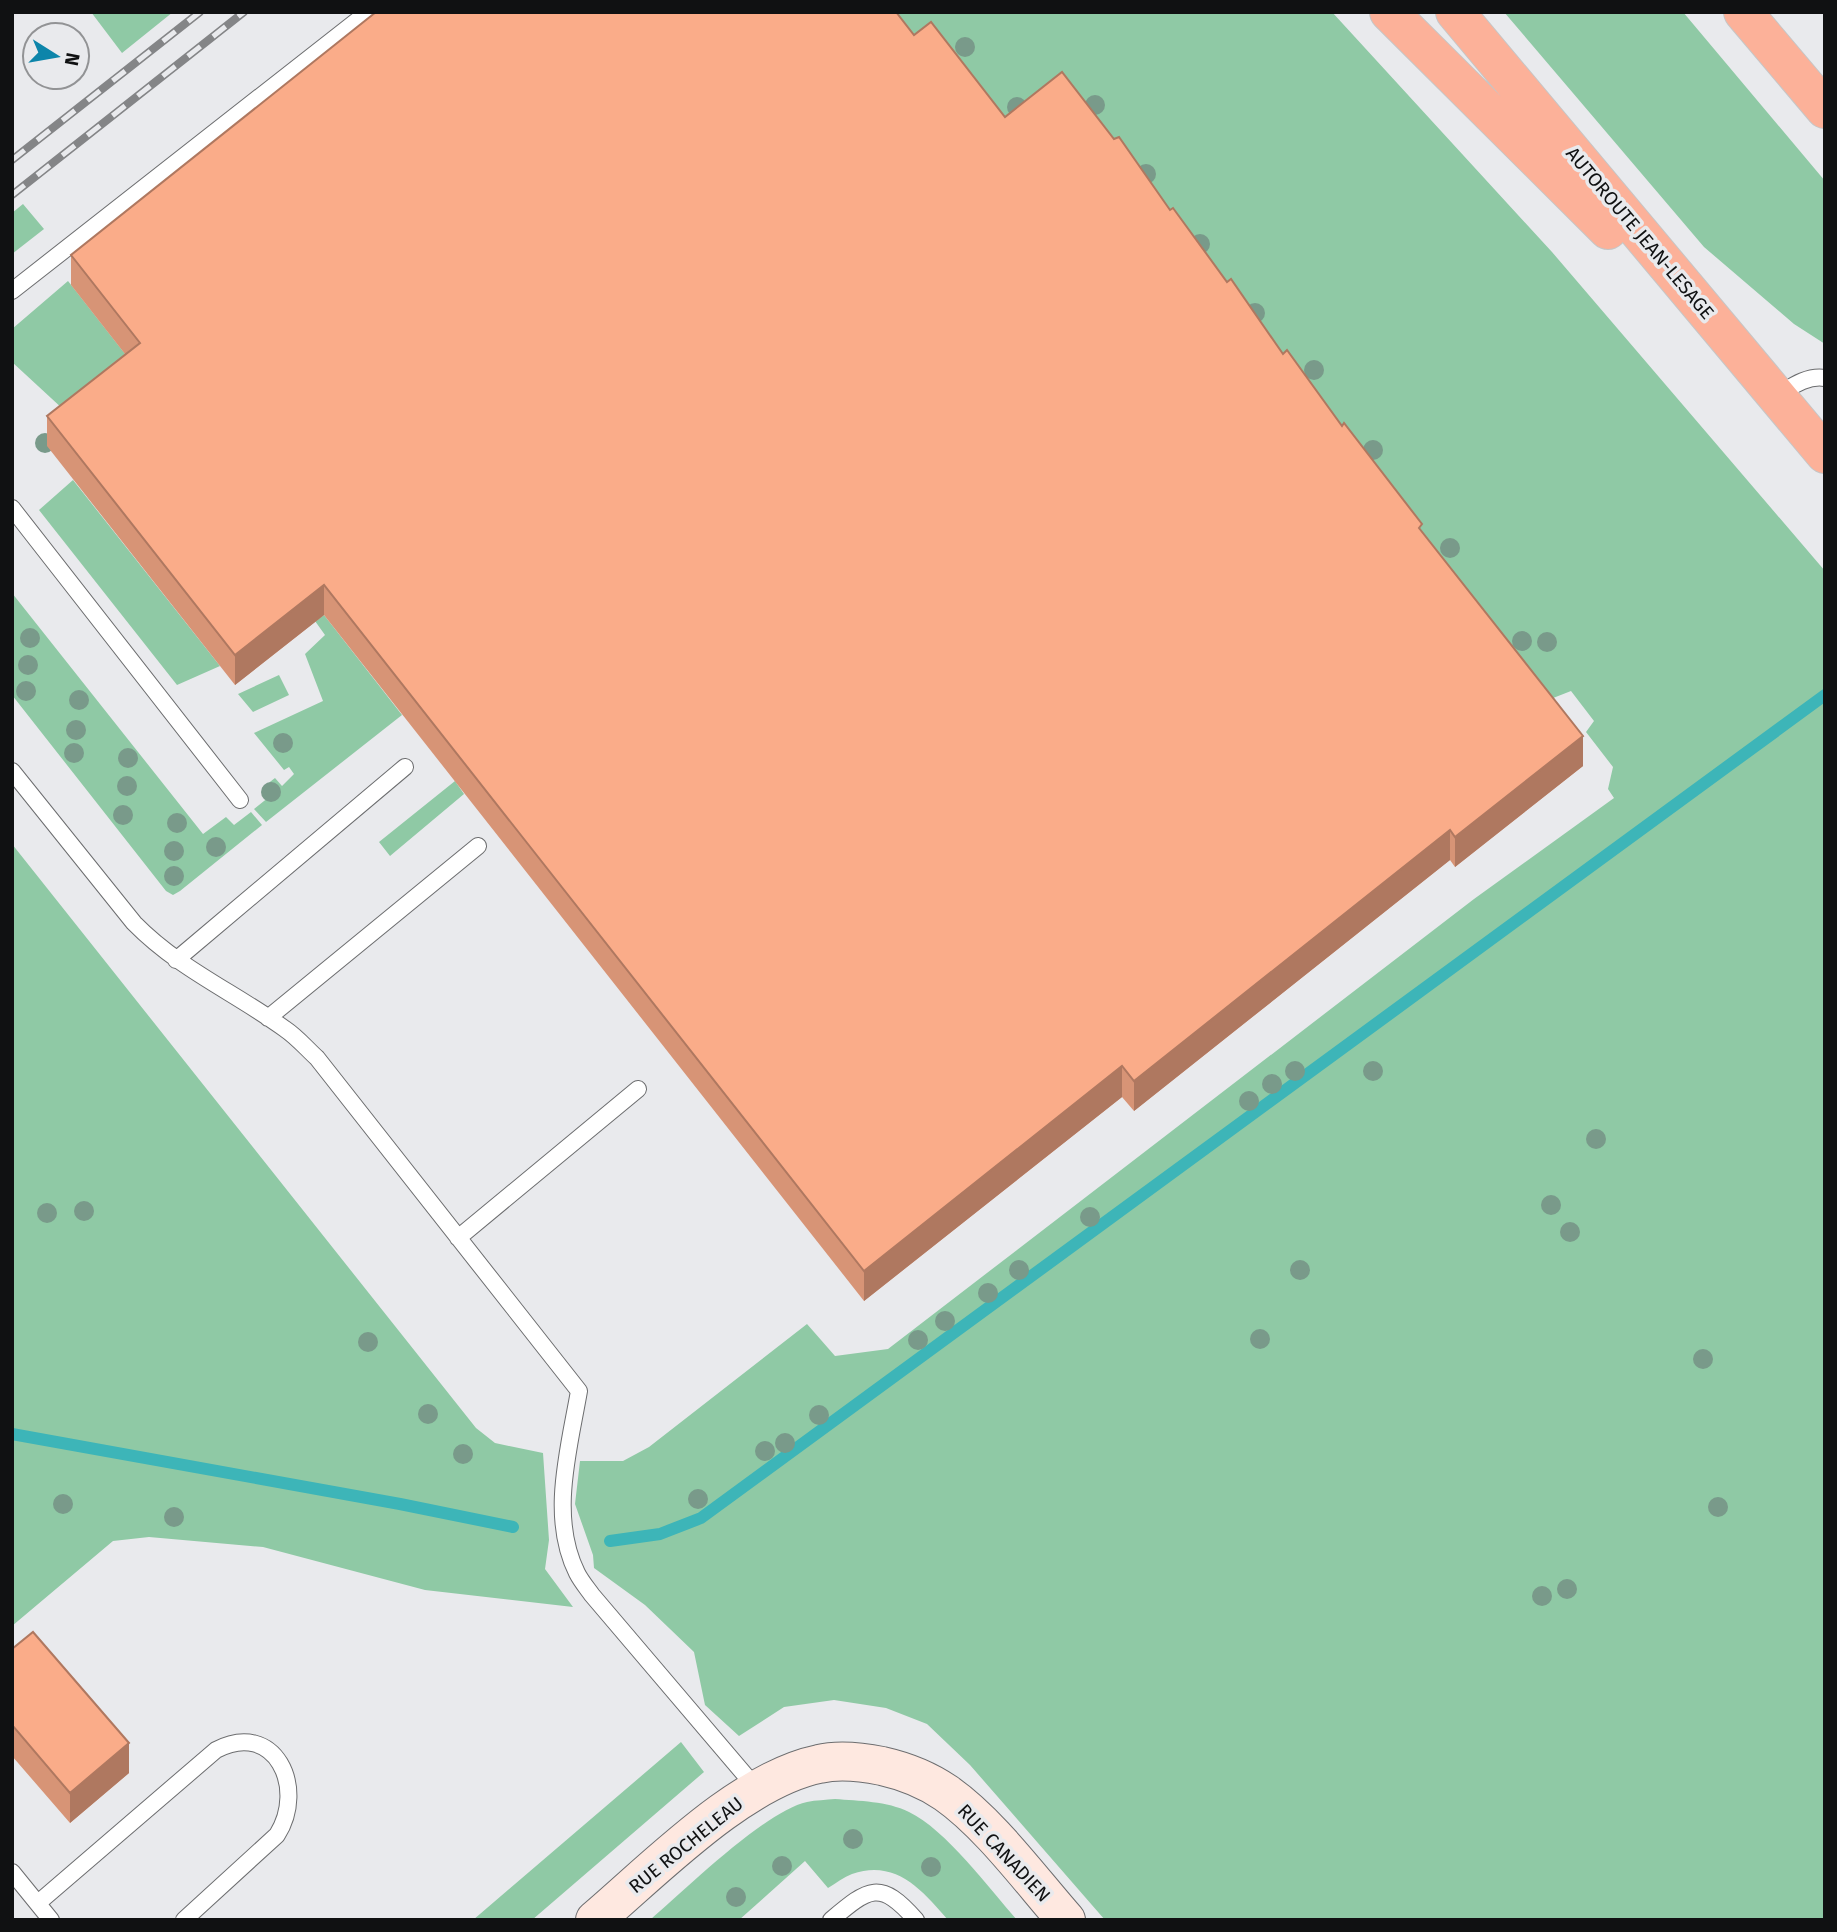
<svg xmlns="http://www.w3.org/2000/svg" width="1837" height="1932" font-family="'Fira Sans',sans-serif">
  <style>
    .green { fill: #8fc9a5 }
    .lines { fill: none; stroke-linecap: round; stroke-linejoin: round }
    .stream { stroke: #3db5b8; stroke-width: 12 }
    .lane-casing { stroke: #6c6d6f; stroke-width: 18 }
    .secondary-casing { stroke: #6c6d6f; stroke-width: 40 }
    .highway-casing { stroke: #c6c6c6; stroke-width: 40 }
    .lane { stroke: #fff; stroke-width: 16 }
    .secondary { stroke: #fee8e0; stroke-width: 38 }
    .highway { stroke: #fcb199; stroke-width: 38 }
    .rail-casing { stroke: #848587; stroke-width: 8 }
    .rail { stroke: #e9eaed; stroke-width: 5; stroke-dasharray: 16; stroke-linecap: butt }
    .tree { fill: #799a8a }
    .wall { fill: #d79476 }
    .shaded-wall { fill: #af7860 }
    .building { fill: #faac89; stroke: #af7860; stroke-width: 2 }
    .labels { text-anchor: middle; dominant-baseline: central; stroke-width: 7; stroke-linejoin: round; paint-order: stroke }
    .street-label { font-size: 19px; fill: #101112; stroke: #e9eaed }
  </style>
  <rect width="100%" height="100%" fill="#e9eaed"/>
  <!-- green -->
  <path class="green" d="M91,12H173L122,53Z
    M873,12H1332L1552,252L1825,571V1920H1105L970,1765L927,1724L886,1708L834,1700L784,1707L739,1736L705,1705L694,1652L645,1605L594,1568L593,1555L575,1504L580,1461H623L649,1447L807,1324L835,1356L888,1349L1474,899L1614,798L1608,789L1613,767L1586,732L1594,721L1571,691L1548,700L1583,766L1433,575Z
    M1504,12H1683L1825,181V344L1794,324L1704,247Z
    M23,204L44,229L12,254V213Z
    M68,281L140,373L77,422L12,362V329Z
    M73,480L220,666L177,685L39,510Z
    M12,593L203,834L226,817L234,825L251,812L262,825L180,891L173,895L166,891L12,695Z
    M324,615L402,715L266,822L254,809L269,797L262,788L275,778L282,786L294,774L289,767L284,770L254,733L323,701L305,654L325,635L315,621Z
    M279,675L289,695L253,712L238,694Z
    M455,781L464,794L390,856L379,842Z
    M12,844L476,1428L495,1443L543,1453L549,1540L545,1569L573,1607L425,1590L263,1547L149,1537L113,1541L12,1626Z
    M681,1742L704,1772L532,1920H473Z
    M835,1799C859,1801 887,1801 909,1812C945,1829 990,1889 1017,1920H948C922,1890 896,1859 852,1874C844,1877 836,1883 828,1888L805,1861L739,1920H650C685,1890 765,1811 807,1802C816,1800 826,1800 835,1799Z"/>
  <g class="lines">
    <!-- stream -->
    <path class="stream" d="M12,1434L400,1504L513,1527
      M610,1541L660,1534L701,1518L1825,695"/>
    <!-- lane casing -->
    <g class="lane-casing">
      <path id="lane" d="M12,291L368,12
        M1776,396C1791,387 1807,375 1825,378
        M12,508L240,800
        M12,771L134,923C179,969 234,992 285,1029C297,1037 307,1049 317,1058L579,1391C569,1449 549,1517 577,1573C581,1581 587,1588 592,1595L757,1789
        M176,960L405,767
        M268,1018L478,846
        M458,1238L638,1089
        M12,1872L51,1920
        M38,1903L216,1750C275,1719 307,1788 277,1835L184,1920
        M831,1920C869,1888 880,1879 916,1920"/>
    </g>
    <!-- secondary casing -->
    <g class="secondary-casing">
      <path id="secondary" d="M595,1920C656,1868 741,1780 819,1764C840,1759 862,1762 882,1766C904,1771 927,1780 946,1793C989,1823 1030,1879 1066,1920"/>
    </g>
    <!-- highway casing -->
    <g class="highway-casing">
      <path id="highway" d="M1389,12L1608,230
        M1455,12L1825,454
        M1743,12L1825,109"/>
    </g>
    <!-- lane -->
    <use href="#lane" class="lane"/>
    <!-- secondary -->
    <use href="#secondary" class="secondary"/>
    <!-- highway -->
    <use href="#highway" class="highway"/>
    <!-- rail casing -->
    <g class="rail-casing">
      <path id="rail" d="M12,160L200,12
        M12,195L244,12"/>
    </g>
    <!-- rail -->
    <use href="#rail" class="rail"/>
  </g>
  <!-- trees -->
  <g class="tree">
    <circle cx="965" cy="47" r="10"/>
    <circle cx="1095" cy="105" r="10"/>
    <circle cx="1017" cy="107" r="10"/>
    <circle cx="1146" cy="174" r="10"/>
    <circle cx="1200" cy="244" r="10"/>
    <circle cx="1255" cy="313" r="10"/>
    <circle cx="1314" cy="370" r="10"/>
    <circle cx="45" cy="443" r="10"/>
    <circle cx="1373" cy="450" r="10"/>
    <circle cx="1450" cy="548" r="10"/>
    <circle cx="30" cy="638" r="10"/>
    <circle cx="1522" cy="641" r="10"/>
    <circle cx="1547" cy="642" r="10"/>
    <circle cx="28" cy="665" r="10"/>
    <circle cx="26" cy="691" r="10"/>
    <circle cx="79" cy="700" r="10"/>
    <circle cx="76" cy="730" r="10"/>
    <circle cx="283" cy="743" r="10"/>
    <circle cx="74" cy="753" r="10"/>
    <circle cx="128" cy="758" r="10"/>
    <circle cx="127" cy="786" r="10"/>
    <circle cx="271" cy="792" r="10"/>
    <circle cx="123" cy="815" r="10"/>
    <circle cx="177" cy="823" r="10"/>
    <circle cx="216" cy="847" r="10"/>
    <circle cx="174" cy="851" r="10"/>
    <circle cx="174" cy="876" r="10"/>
    <circle cx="1295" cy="1071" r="10"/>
    <circle cx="1373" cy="1071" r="10"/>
    <circle cx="1272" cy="1084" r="10"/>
    <circle cx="1249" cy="1101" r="10"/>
    <circle cx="1596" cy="1139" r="10"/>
    <circle cx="1551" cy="1205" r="10"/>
    <circle cx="84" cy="1211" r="10"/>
    <circle cx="47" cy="1213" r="10"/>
    <circle cx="1090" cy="1217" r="10"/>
    <circle cx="1570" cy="1232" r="10"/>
    <circle cx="1019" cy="1270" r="10"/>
    <circle cx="1300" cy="1270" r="10"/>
    <circle cx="988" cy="1293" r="10"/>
    <circle cx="945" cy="1321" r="10"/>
    <circle cx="1260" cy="1339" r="10"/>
    <circle cx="918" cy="1340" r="10"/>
    <circle cx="368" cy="1342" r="10"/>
    <circle cx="1703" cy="1359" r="10"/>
    <circle cx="428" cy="1414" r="10"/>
    <circle cx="819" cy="1415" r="10"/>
    <circle cx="785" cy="1443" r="10"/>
    <circle cx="765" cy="1451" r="10"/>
    <circle cx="463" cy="1454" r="10"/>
    <circle cx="698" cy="1499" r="10"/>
    <circle cx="63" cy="1504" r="10"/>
    <circle cx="1718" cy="1507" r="10"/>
    <circle cx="174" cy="1517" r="10"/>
    <circle cx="1567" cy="1589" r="10"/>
    <circle cx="1542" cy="1596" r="10"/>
    <circle cx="853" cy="1839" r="10"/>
    <circle cx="782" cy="1866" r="10"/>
    <circle cx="931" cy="1867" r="10"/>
    <circle cx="736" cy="1897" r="10"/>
  </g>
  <!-- wall -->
  <path class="wall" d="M914,35L1005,117L1170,210L1283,354L1342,426L1422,531L1583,766L1455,867L1450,860L1134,1111L1122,1097L864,1301L324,615L235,685L47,446V416L125,354L71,285V255Z
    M12,1649L129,1773L70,1823L12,1756Z"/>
  <!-- shaded-wall -->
  <path class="shaded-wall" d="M324,585V615L235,685V655Z
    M1583,736V766L1455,867V837Z
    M1450,830V860L1134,1111V1081Z
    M1122,1066V1097L864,1301V1271Z
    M129,1743V1773L70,1823V1793Z"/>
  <!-- building -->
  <path class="building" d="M376,12H896L914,35L931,22L1005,117L1062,72L1114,139L1119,137L1170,210L1173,208L1227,282L1231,279L1283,354L1287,350L1342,426L1344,423L1422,524L1419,528L1583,736L1455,837L1450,830L1134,1081L1122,1066L864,1271L324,585L235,655L47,416L140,343L71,255Z
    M33,1632L129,1743L70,1793L12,1725V1649Z"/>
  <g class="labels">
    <!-- street labels -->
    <g class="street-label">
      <text transform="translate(1640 233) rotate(50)">AUTOROUTE JEAN-LESAGE</text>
      <text transform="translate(686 1845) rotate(-39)">RUE ROCHELEAU</text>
      <text transform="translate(1004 1853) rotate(47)">RUE CANADIEN</text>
    </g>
  </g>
  <!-- border -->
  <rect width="1837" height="1932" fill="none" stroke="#101112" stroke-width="28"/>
  <!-- north arrow -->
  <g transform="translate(56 56) rotate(101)"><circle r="33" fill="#e9eaed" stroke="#929395" stroke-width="2"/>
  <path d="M0-5L12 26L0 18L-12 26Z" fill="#0d85aa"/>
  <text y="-10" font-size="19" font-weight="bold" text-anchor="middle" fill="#101112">N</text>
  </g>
</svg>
